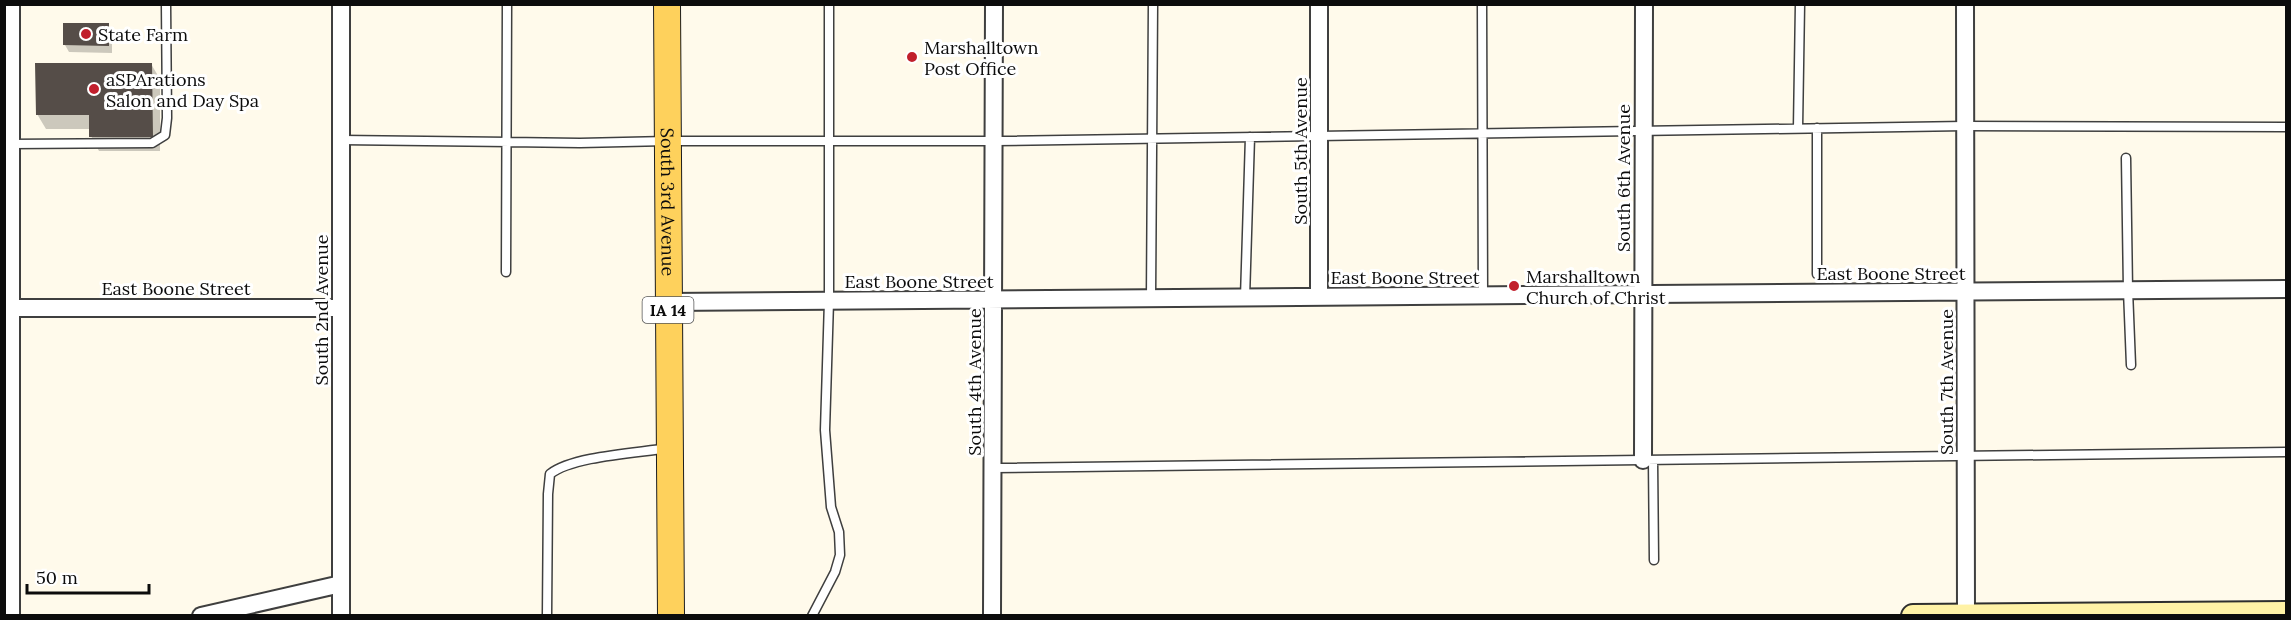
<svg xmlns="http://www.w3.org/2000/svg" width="2291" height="620" font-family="Lora,serif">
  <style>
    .shadow { fill: #0003 }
    .building { fill: #554d48 }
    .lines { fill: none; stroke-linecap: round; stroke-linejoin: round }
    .lane-casing { stroke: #3f3f3f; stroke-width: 11 }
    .street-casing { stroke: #3f3f3f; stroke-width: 20 }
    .secondary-casing { stroke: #2e2e2e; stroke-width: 26 }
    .primary-casing { stroke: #1d1d1d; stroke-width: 28 }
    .lane { stroke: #fff; stroke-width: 8 }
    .street { stroke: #fff; stroke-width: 16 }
    .secondary { stroke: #fff2a6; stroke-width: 22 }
    .primary { stroke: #fed15c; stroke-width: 26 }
    .poi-dot { fill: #c11f2c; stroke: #fff; stroke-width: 2 }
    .labels { text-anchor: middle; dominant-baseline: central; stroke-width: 6; stroke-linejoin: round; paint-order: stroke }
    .shield { fill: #fff; stroke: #555; stroke-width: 1.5 }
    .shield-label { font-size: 16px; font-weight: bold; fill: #0c0c0c }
    .poi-label { font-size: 18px; fill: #0c0c0c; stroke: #fff; text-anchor: start }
    .street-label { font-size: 18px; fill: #0c0c0c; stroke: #fff }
  </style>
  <rect width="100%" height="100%" fill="#fffaeb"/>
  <!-- shadow -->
  <path class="shadow" d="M65,24L108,25L112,32V53L69,52L65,45Z
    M151,64L160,79V151H99L91,136V129H46L37,114Z"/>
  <!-- building -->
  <path class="building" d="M63,23H109V46L63,45Z
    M35,63H152L153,137H89V115H36Z"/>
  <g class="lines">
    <!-- lane casing -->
    <g class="lane-casing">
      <path id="lane" d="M1482,4L1483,296
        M1798,128L1800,4
        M1817,128V274
        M341,140L580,143L667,141H994L1965,126L2286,127
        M11,144L152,143L165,135L167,118L166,4
        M2126,158L2128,290L2131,365
        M506,272L507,4
        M1151,298L1153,4
        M1245,298L1250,137
        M1653,460L1654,560
        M993,468L2286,452
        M547,616L548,494L550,474C573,456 638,453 668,448
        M812,616L835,572L840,555L839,532L831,507L825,430L829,301V4"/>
    </g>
    <!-- street casing -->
    <g class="street-casing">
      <path id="street" d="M11,4V616
        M341,4V616
        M1319,4V297
        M1965,4L1966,616
        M668,302L2286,289
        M11,308H341
        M1643,460L1644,4
        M201,616L341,584
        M992,616L994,4"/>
    </g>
    <!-- secondary casing -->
    <g class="secondary-casing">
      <path id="secondary" d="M1913,616L2286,613"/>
    </g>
    <!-- primary casing -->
    <g class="primary-casing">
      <g id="primary">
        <path id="s1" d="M667,4L671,616"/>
      </g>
    </g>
    <!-- lane -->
    <use href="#lane" class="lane"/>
    <!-- street -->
    <use href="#street" class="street"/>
    <!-- secondary -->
    <use href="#secondary" class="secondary"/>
    <!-- primary -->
    <use href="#primary" class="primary"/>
  </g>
  <!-- markers -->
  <g class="poi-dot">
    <circle cx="86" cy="34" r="6"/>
    <circle cx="912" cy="57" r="6"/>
    <circle cx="94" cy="89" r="6"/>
    <circle cx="1514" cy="286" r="6"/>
  </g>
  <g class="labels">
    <!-- shield labels -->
    <rect class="shield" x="642.5" y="297" width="51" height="26" rx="4.5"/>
    <g class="shield-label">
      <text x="668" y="310">IA 14</text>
    </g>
    <!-- poi labels -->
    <g class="poi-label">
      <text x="98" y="34">State Farm</text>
      <text x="924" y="47">Marshalltown<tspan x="924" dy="21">Post Office</tspan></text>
      <text x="106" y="79">aSPArations<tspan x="106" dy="21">Salon and Day Spa</tspan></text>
      <text x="1526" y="276">Marshalltown<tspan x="1526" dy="21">Church of Christ</tspan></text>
    </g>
    <!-- street labels -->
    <g class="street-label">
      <text transform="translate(1300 151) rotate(-90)">South 5th Avenue</text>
      <text transform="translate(1623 178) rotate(-90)">South 6th Avenue</text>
      <text stroke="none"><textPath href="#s1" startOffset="198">South 3rd Avenue</textPath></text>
      <text x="1891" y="273">East Boone Street</text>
      <text x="1405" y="277">East Boone Street</text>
      <text x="919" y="281">East Boone Street</text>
      <text x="176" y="288">East Boone Street</text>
      <text transform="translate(321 310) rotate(-90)">South 2nd Avenue</text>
      <text transform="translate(974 382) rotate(-90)">South 4th Avenue</text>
      <text transform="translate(1946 382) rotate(-90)">South 7th Avenue</text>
    </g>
  </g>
  <!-- border -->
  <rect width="2291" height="620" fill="none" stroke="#0c0c0c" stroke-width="12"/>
  <!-- scale -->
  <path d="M27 584v9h122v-9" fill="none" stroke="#0c0c0c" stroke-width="3"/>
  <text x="36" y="584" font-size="18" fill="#0c0c0c" stroke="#ffffff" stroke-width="4.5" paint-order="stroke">50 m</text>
</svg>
